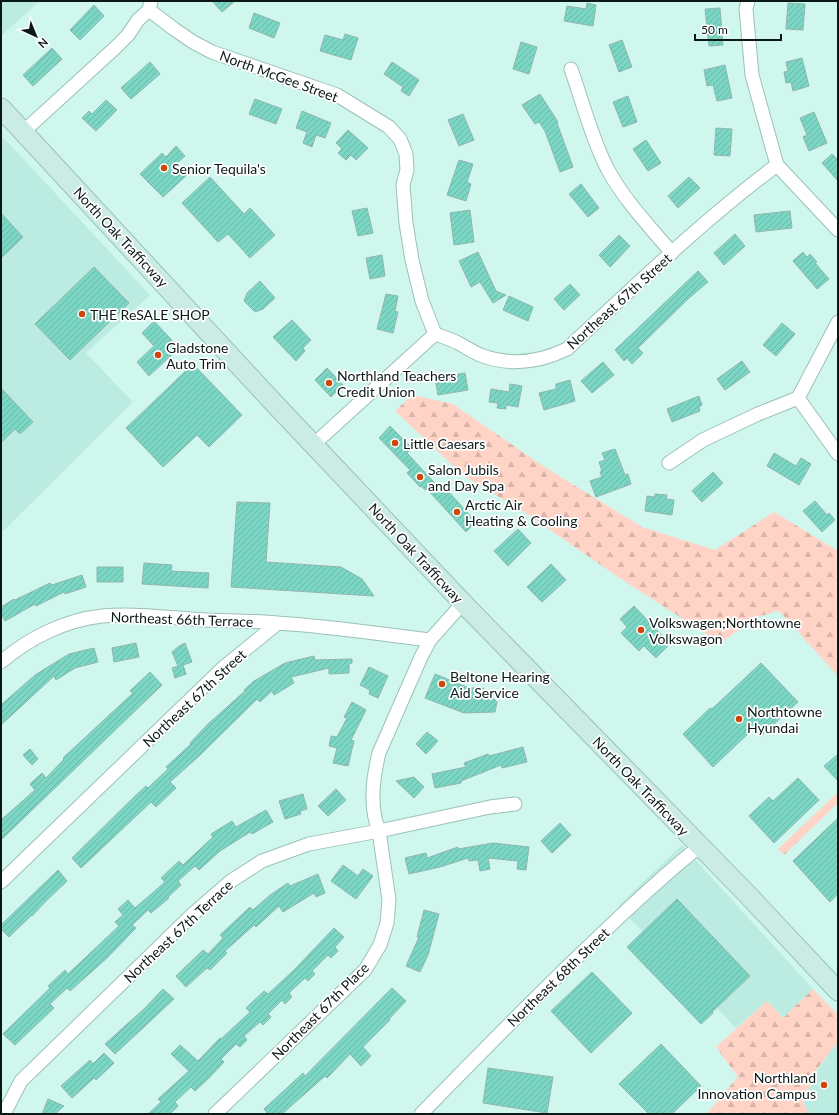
<svg xmlns="http://www.w3.org/2000/svg" width="839" height="1115" font-family="Lato,sans-serif">
  <style>
    .built { fill: #bcece1 }
    .forest { fill: url(#forest-firs) }
    .building { fill: url(#building-hatch); stroke: #90b5ad }
    .lines { fill: none; stroke-linecap: round; stroke-linejoin: round }
    .street-casing { stroke: #9bc1b8; stroke-width: 15 }
    .secondary-casing { stroke: #9bc1b8; stroke-width: 21 }
    .street { stroke: #fff; stroke-width: 13 }
    .secondary { stroke: #cbebe5; stroke-width: 19 }
    .poi-dot { fill: #cd470a; stroke: #fff; stroke-width: 1.5 }
    .labels { text-anchor: middle; dominant-baseline: central; stroke-width: 3.5; stroke-linejoin: round; paint-order: stroke }
    .street-label { font-size: 14px; fill: #0b1916; stroke: #fff }
    .poi-label { font-size: 14px; fill: #0b1916; stroke: #fff; text-anchor: start }
  </style>
  <defs>
    <pattern id="forest-firs" width="22" height="20" patternUnits="userSpaceOnUse"><rect width="22" height="20" fill="#ffd4c6"/><path d="M5 1l3.5 6h-7zM16 11l3.5 6h-7z" fill="#d9b5a9"/></pattern>
    <pattern id="building-hatch" width="6" height="6" patternUnits="userSpaceOnUse"><rect width="6" height="6" fill="#7bd6c4"/><path d="M-1 1l2-2M0 6l6-6M5 7l2-2" fill="none" stroke="#69b7a8"/></pattern>
  </defs>
  <rect width="100%" height="100%" fill="#d0f7ee"/>
  <!-- built -->
  <path class="built" d="M1,1H40L1,36Z
    M1,135L150,295L86,353L133,402L1,533Z
    M682,845L813,989L783,1018L767,1001L736,1028L618,906Z
    M838,1042V1114H809L803,1102L818,1069Z"/>
  <!-- forest -->
  <path class="forest" d="M412,395L453,404L543,466L642,527L715,550L774,512L838,551V676L779,611L757,617L720,643L618,577L526,513L464,476L395,411Z
    M838,792V803L784,855L778,849Z
    M813,989L838,1015V1042L817,1069L803,1102L809,1114H706L738,1077L716,1047L767,1001L783,1018Z"/>
  <!-- building -->
  <path class="building" d="M212,1H235L222,12Z
    M587,3L596,5L593,26L564,21L567,6L586,9Z
    M788,3L805,4L803,30L786,29Z
    M94,5L104,16L80,40L70,30Z
    M720,8L723,45L709,46L705,9Z
    M254,13L280,23L274,38L249,28Z
    M345,34L358,38L351,60L320,51L325,35L343,40Z
    M622,40L632,67L619,72L609,45Z
    M521,42L537,47L529,74L513,69Z
    M52,48L62,59L33,86L23,75Z
    M802,58L809,86L793,91L791,82L786,83L784,72L788,71L786,62Z
    M150,62L160,74L131,99L121,88Z
    M392,62L419,80L409,96L401,91L403,87L384,74Z
    M725,65L732,98L717,101L713,85L707,86L704,70Z
    M540,94L558,122L557,123L573,167L560,172L545,131L539,122L535,124L522,105Z
    M628,96L637,122L623,127L613,102Z
    M255,99L282,109L276,124L249,114Z
    M106,100L117,110L96,131L82,118L89,111L92,114Z
    M302,111L331,123L325,138L316,135L312,147L303,143L307,132L296,128Z
    M814,112L827,143L809,151L803,137L807,135L800,118Z
    M463,114L474,140L459,146L448,120Z
    M716,128L732,129L730,156L714,155Z
    M348,130L368,148L356,160L351,155L346,160L338,153L342,149L336,143Z
    M646,140L661,163L648,171L633,149Z
    M176,146L185,156L177,163L188,174L163,197L140,174L162,153L166,157Z
    M832,154L838,160V181L822,163Z
    M459,160L473,164L467,182L471,184L466,201L447,195Z
    M210,177L244,214L250,208L275,235L250,258L228,234L218,242L182,203Z
    M689,177L700,188L678,208L668,196Z
    M581,184L599,208L588,217L569,194Z
    M367,208L373,233L358,236L352,211Z
    M470,210L474,242L454,245L450,213Z
    M790,211L792,228L756,232L754,215Z
    M1,213L23,237L1,258Z
    M735,234L745,246L724,265L714,253Z
    M619,235L630,246L610,267L599,255Z
    M478,252L496,291L506,295L493,303L480,282L471,287L459,261Z
    M803,252L807,257L810,254L817,262L815,263L829,279L817,289L793,261Z
    M382,255L385,276L370,279L366,258Z
    M94,267L129,303L70,360L35,324Z
    M698,271L708,282L689,298L638,348L643,353L632,364L627,358L624,361L615,350Z
    M260,281L275,298L263,309L255,312L244,301L247,293Z
    M570,284L580,295L564,310L554,299Z
    M386,294L398,296L395,311L398,312L393,333L377,329Z
    M509,296L533,307L528,321L503,310Z
    M292,320L311,340L303,348L305,351L296,361L273,337Z
    M154,321L179,348L149,376L137,362L154,346L142,333Z
    M782,323L795,334L776,356L763,345Z
    M742,361L750,372L725,390L717,379Z
    M603,362L614,375L592,393L581,381Z
    M193,364L242,415L209,447L197,435L163,467L126,428Z
    M327,368L343,385L331,397L315,380Z
    M465,373L468,390L438,395L435,378Z
    M570,380L575,401L544,410L539,393L556,389V384Z
    M510,384L522,386L518,407L506,405V409L497,408L498,403L489,402L491,389L509,392Z
    M1,388L33,422L20,434L15,429L1,443Z
    M699,396L702,405L699,407L700,411L672,422L667,409Z
    M390,426L412,448L407,453L445,494L448,491L476,522L466,532L427,489L425,490L421,486L420,487L407,473L410,470L379,438Z
    M615,449L625,475L628,474L631,484L596,497L590,481L602,477L600,472L602,471L599,462L605,460L602,453Z
    M774,453L796,466L801,458L811,464L799,485L767,466Z
    M713,472L723,483L702,502L692,491Z
    M655,494L667,495L666,499L674,500L672,515L645,511L647,496L655,497Z
    M815,501L827,515L829,513L835,520L822,532L803,511Z
    M237,502L270,503L266,562L341,567L362,579L374,596L231,587Z
    M518,529L531,543L508,566L494,551Z
    M144,563L172,565L171,571L209,573L208,588L142,584Z
    M551,564L566,580L542,602L527,587Z
    M97,567H123V582H97Z
    M82,575L86,587L65,594L64,592L36,606L35,604L5,621L1,614V607L14,599L15,600L50,583L52,585Z
    M634,606L670,644L656,658L644,646L639,651L621,633L627,627L620,619Z
    M136,643L139,657L114,662L112,648Z
    M185,643L192,662L183,665L186,674L175,678L172,668L178,666L172,652L179,646Z
    M94,648L98,662L75,668L56,680L54,676L1,725V705L35,675L69,654Z
    M314,656L315,660L352,659V663L349,664V673L329,674V668L291,677L294,683L274,695L272,691L260,702L257,699L198,757L170,782L176,788L156,807L151,802L81,868L72,858L135,796L146,786L148,788L168,769L166,767L191,744L190,743L208,724L245,691L244,690L254,681L285,663Z
    M761,663L798,702L760,737L753,729L713,767L683,734L710,708L712,709Z
    M369,667L388,676L378,698L369,694L370,690L360,685Z
    M150,672L162,685L1,840V820L35,790L30,784L42,773L46,778L64,759L63,758L133,693L130,691Z
    M435,674L469,688H483L497,702L495,712L464,713L425,698Z
    M352,702L366,710L351,740L354,741L348,766L333,763L337,748L329,746L331,736L337,737L347,718L344,717Z
    M427,732L438,741L426,754L416,744Z
    M523,747L527,762L502,768L501,765L461,781V783L435,788L432,774L466,767L464,763L488,754L489,756Z
    M30,749L38,759L32,765L23,755Z
    M838,754V781L824,766Z
    M414,777L424,787L414,798L396,781Z
    M798,778L819,800L774,843L749,816L769,797L773,801Z
    M336,789L346,800L328,816L318,806Z
    M303,794L307,809L300,811L301,814L285,819L279,801Z
    M266,810L273,822L252,834L250,832L220,851L199,870L195,866L178,881L181,885L168,897L169,898L151,913L148,910L132,925L136,928L107,958L70,991L67,988L50,1004L54,1008L15,1045L3,1034L50,988L48,986L65,970L68,974L119,926L115,922L123,915L118,909L128,900L135,908L165,882L161,878L179,861L183,865L213,837L211,834L232,821L236,827Z
    M838,818V894L830,902L793,861Z
    M560,823L571,835L552,853L541,841Z
    M493,843L529,847L526,870L517,869L518,861L488,858L490,869L480,871L478,860L469,861L468,858L440,867L409,874L405,858L426,853L427,858L458,847V849Z
    M343,865L358,876L363,869L373,876L356,899L331,881Z
    M58,870L67,881L46,901L32,916V915L9,937L1,929V925Z
    M318,874L325,893L316,897L314,893L283,912L279,906L256,927L254,925L225,951L227,953L210,970L207,968L186,987L176,976L203,950L208,954L223,938L220,935L250,907L253,910L270,895L288,883L290,886Z
    M677,899L750,976L712,1012L713,1013L701,1024L627,947Z
    M424,910L439,914L428,955L420,972L406,966L419,937H417Z
    M334,928L344,937L335,947L338,951L331,958L328,955L312,971L315,974L308,981L305,978L289,993L292,997L285,1004L282,1000L268,1014L271,1017L263,1025L260,1022L244,1036L247,1040L240,1047L236,1044L221,1059L224,1062L210,1077L195,1091L191,1087L175,1102L178,1106L170,1114H148L161,1102L158,1099L189,1071L171,1054L180,1045L198,1061L220,1038L221,1039L250,1012L246,1008L264,991L268,994L295,969Z
    M592,972L632,1013L591,1053L551,1011Z
    M392,988L406,1001L389,1019L390,1020L363,1047L371,1056L361,1066L350,1054L327,1078L325,1076L282,1114H268L264,1109L303,1073L305,1076Z
    M163,989L174,999L115,1054L105,1044L145,1008Z
    M661,1044L701,1086L672,1114H649L619,1084Z
    M104,1053L114,1063L96,1080L94,1078L72,1098L61,1086L90,1060L93,1064Z
    M488,1068L553,1077L547,1113L483,1103Z
    M48,1099L64,1106L55,1114H42Z"/>
  <g class="lines">
    <!-- street casing -->
    <g class="street-casing">
      <path id="street" d="M748,1L746,9L752,75L777,165L838,230
        M149,10L174,29L193,42L212,52L337,95L389,127L400,139L406,154L407,170L403,185L406,223L412,260L422,301L435,334
        M571,69C583,103 592,139 608,170C625,201 650,227 672,253
        M23,132L115,48L128,35L138,20L149,10L151,1
        M435,334C443,337 451,339 458,343C466,347 474,353 483,356C511,366 540,362 567,349C635,286 702,221 777,165
        M798,398L838,454
        M313,445L435,334
        M669,463L703,440L758,414L798,398L838,322
        M1,662C29,638 65,620 102,616C137,613 172,618 207,620C231,621 254,621 277,623C328,626 379,634 430,640
        M1,882L224,667L278,623
        M6,1110L21,1081L193,914L231,881L262,861L309,844L379,831L490,807L515,804
        M215,1114L365,970L380,945L387,923L389,900L379,831C369,806 373,778 379,753L421,657L430,640L463,603
        M421,1114C476,1058 530,1002 587,948C623,913 660,878 700,846"/>
    </g>
    <!-- secondary casing -->
    <g class="secondary-casing">
      <path id="secondary" d="M1,108L272,401L463,603L747,894L838,991"/>
    </g>
    <!-- street -->
    <use href="#street" class="street"/>
    <!-- secondary -->
    <use href="#secondary" class="secondary"/>
  </g>
  <!-- markers -->
  <g class="poi-dot">
    <circle cx="164" cy="168" r="4"/>
    <circle cx="82" cy="314" r="4"/>
    <circle cx="158" cy="355" r="4"/>
    <circle cx="329" cy="383" r="4"/>
    <circle cx="395" cy="443" r="4"/>
    <circle cx="420" cy="477" r="4"/>
    <circle cx="457" cy="512" r="4"/>
    <circle cx="641" cy="630" r="4"/>
    <circle cx="442" cy="684" r="4"/>
    <circle cx="739" cy="719" r="4"/>
    <circle cx="824" cy="1085" r="4"/>
  </g>
  <g class="labels">
    <!-- street labels -->
    <g class="street-label">
      <text transform="translate(279 76) rotate(20)">North McGee Street</text>
      <text transform="translate(121 237) rotate(47)">North Oak Trafficway</text>
      <text transform="translate(619 301) rotate(-42)">Northeast 67th Street</text>
      <text transform="translate(416 553) rotate(47)">North Oak Trafficway</text>
      <text transform="translate(182 619) rotate(2)">Northeast 66th Terrace</text>
      <text transform="translate(194 698) rotate(-43)">Northeast 67th Street</text>
      <text transform="translate(641 786) rotate(46)">North Oak Trafficway</text>
      <text transform="translate(178 931) rotate(-43)">Northeast 67th Terrace</text>
      <text transform="translate(558 977) rotate(-44)">Northeast 68th Street</text>
      <text transform="translate(320 1011) rotate(-45)">Northeast 67th Place</text>
    </g>
    <!-- poi labels -->
    <g class="poi-label">
      <text x="172" y="168">Senior Tequila's</text>
      <text x="90" y="314">THE ReSALE SHOP</text>
      <text x="166" y="347">Gladstone<tspan x="166" dy="16">Auto Trim</tspan></text>
      <text x="337" y="375">Northland Teachers<tspan x="337" dy="16">Credit Union</tspan></text>
      <text x="403" y="443">Little Caesars</text>
      <text x="428" y="469">Salon Jubils<tspan x="428" dy="16">and Day Spa</tspan></text>
      <text x="465" y="504">Arctic Air<tspan x="465" dy="16">Heating &amp; Cooling</tspan></text>
      <text x="649" y="622">Volkswagen;Northtowne<tspan x="649" dy="16">Volkswagon</tspan></text>
      <text x="450" y="676">Beltone Hearing<tspan x="450" dy="16">Aid Service</tspan></text>
      <text x="747" y="711">Northtowne<tspan x="747" dy="16">Hyundai</tspan></text>
      <text x="816" y="1077" text-anchor="end">Northland<tspan x="816" dy="16">Innovation Campus</tspan></text>
    </g>
  </g>
  <!-- border -->
  <rect width="839" height="1115" fill="none" stroke="#0b1916" stroke-width="4"/>
  <!-- north arrow -->
  <g transform="translate(36 36) rotate(136)" stroke="#ffffff" stroke-width="3" paint-order="stroke">
  <path d="M0-3L7 15L0 10L-7 15Z" fill="#0b1916"/>
  <text y="-6" font-size="11" font-weight="bold" text-anchor="middle" fill="#0b1916">N</text>
  </g>
  <!-- scale -->
  <path d="M695 34v6h86v-6" fill="none" stroke="#0b1916" stroke-width="2"/>
  <text x="701" y="34" font-size="12" fill="#0b1916" stroke="#ffffff" stroke-width="3" paint-order="stroke">50 m</text>
</svg>
